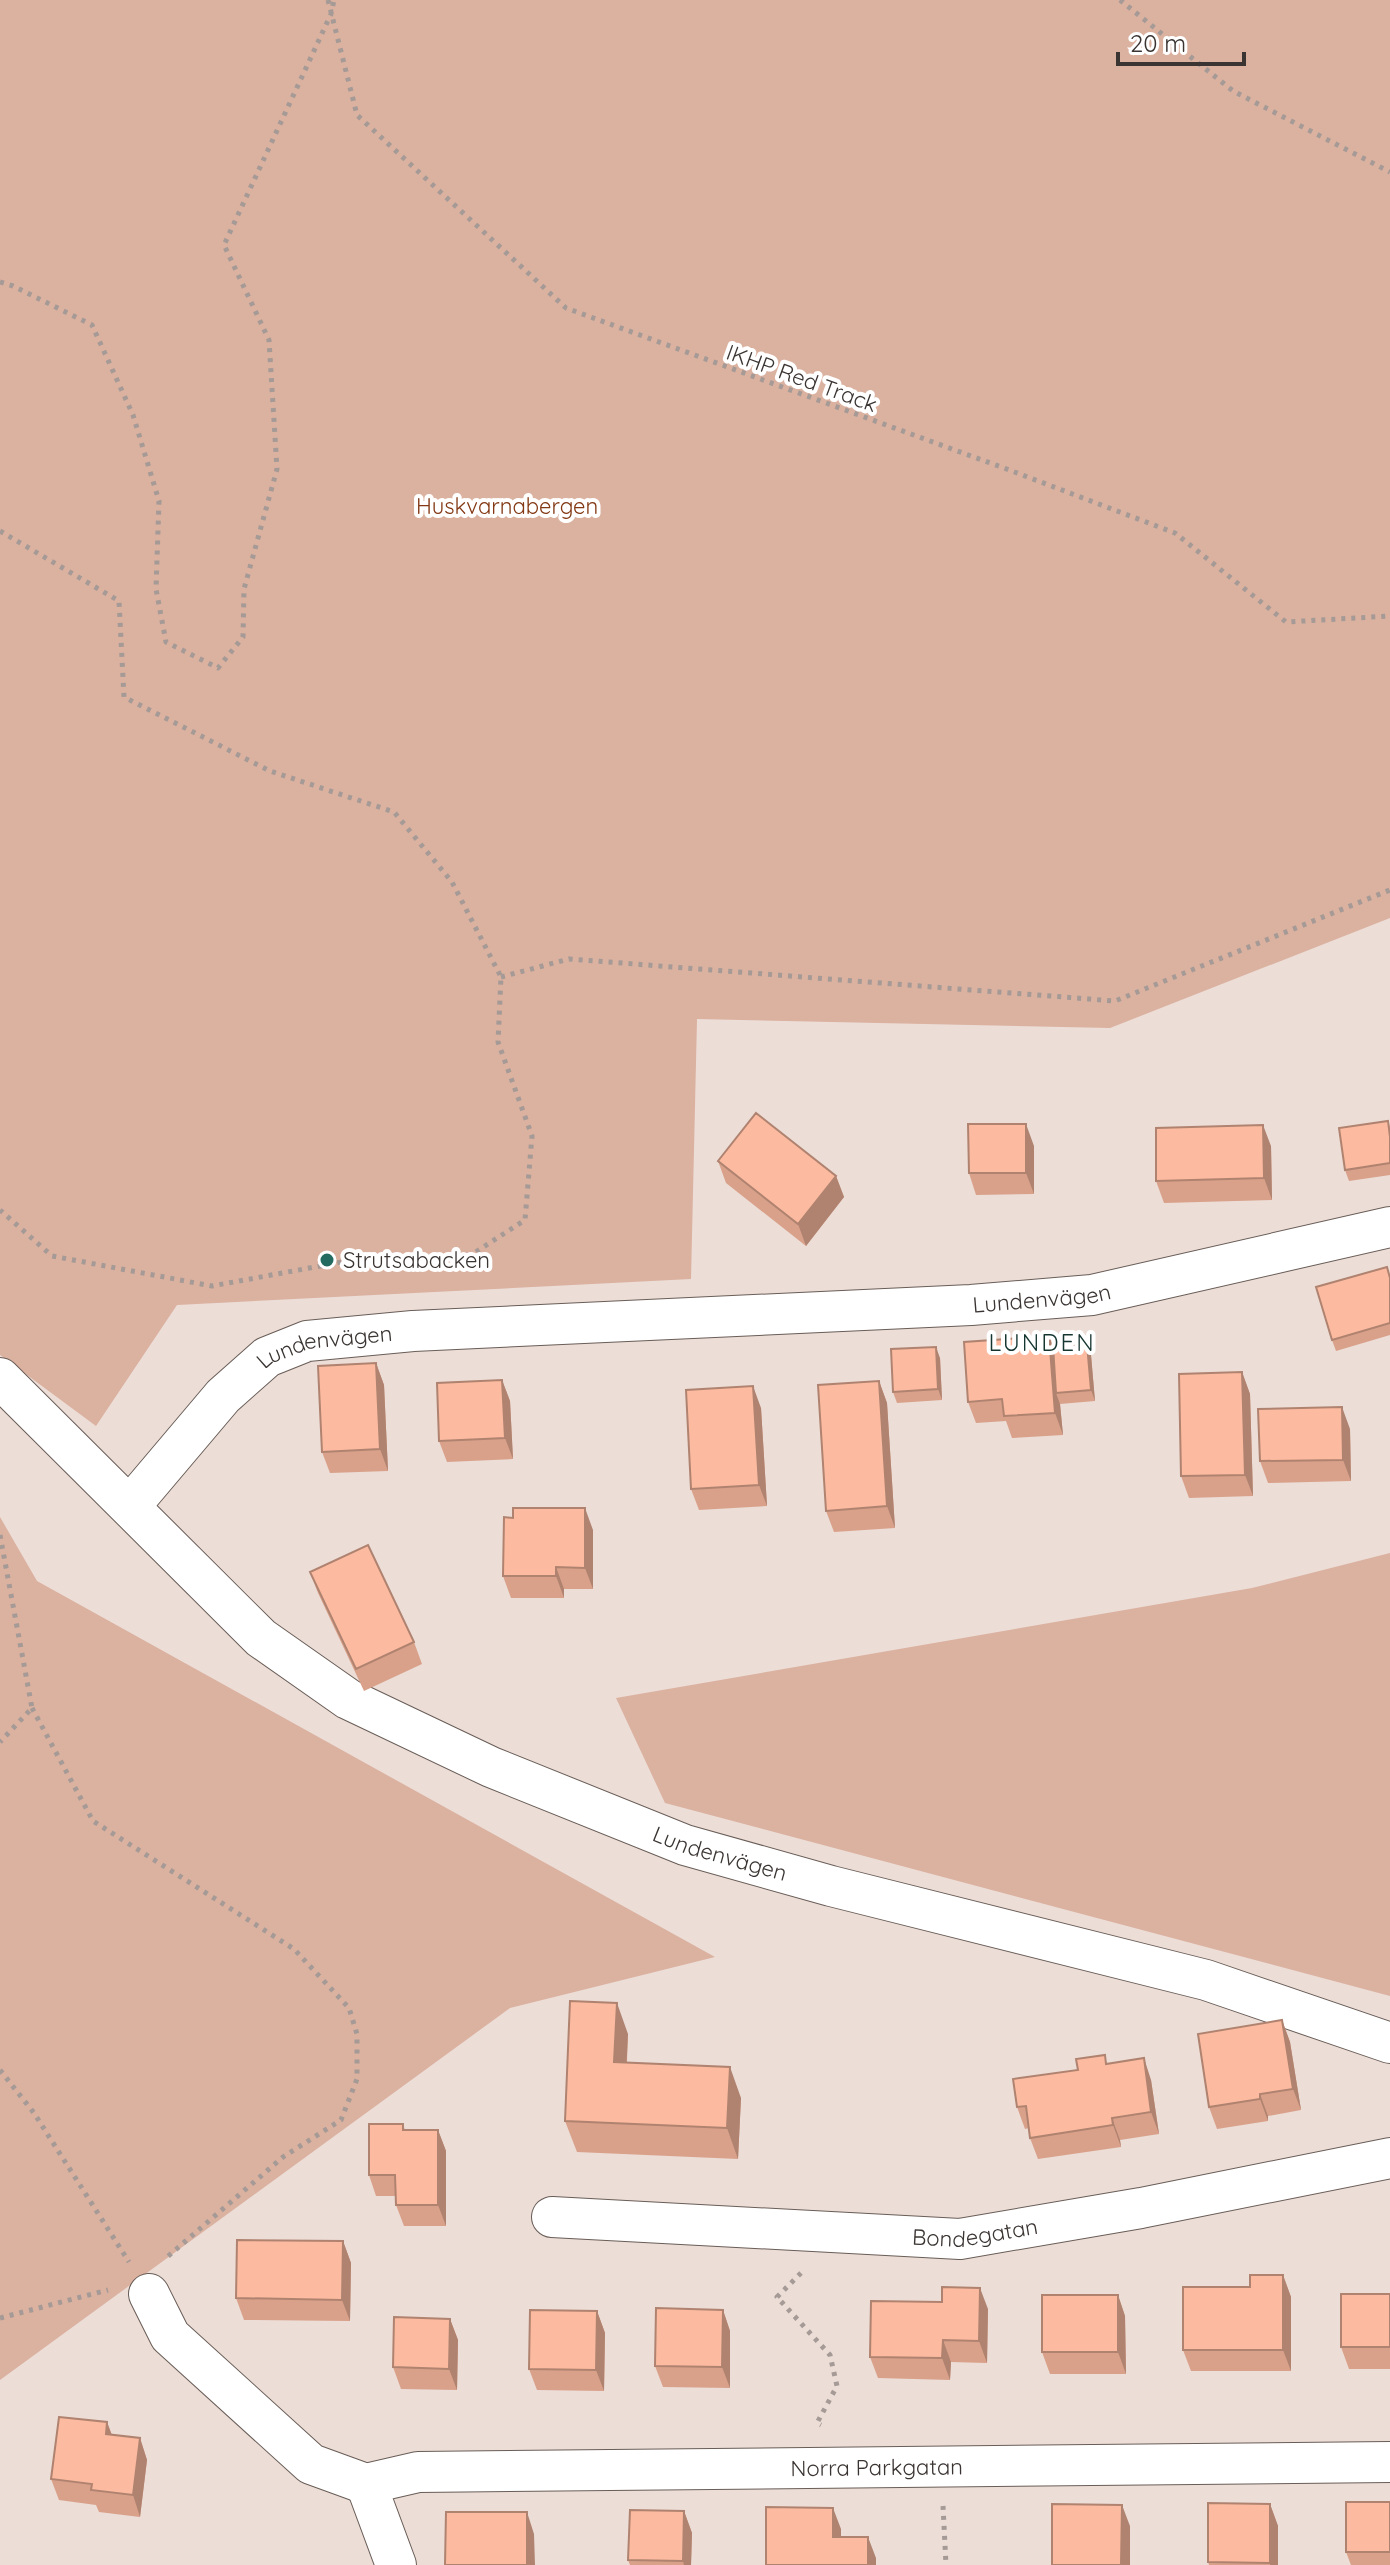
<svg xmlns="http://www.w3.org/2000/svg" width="1390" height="2565" font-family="Quicksand,sans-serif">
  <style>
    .green { fill: #dbb1a0 }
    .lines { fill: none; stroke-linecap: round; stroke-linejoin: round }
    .street-casing { stroke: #695d57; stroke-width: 42 }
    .path { stroke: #a59a96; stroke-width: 5; stroke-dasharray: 4 6; stroke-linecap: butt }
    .street { stroke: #fff; stroke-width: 40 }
    .wall { fill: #d9a18a }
    .shaded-wall { fill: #b08370 }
    .building { fill: #fcbba0; stroke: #b08370; stroke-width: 2 }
    .poi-dot { fill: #236b61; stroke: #fff; stroke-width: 3 }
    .labels { text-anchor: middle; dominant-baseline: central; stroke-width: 8; stroke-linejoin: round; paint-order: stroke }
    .street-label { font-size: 22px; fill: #3a3432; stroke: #fff }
    .park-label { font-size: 22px; fill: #833813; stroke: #fff }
    .poi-label { font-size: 22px; fill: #3a3432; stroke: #fff; text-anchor: start }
    .neighbourhood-label { font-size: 24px; letter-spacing: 2px; fill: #143530; stroke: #fff }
  </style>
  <rect width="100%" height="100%" fill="#ecddd7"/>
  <!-- green -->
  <path class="green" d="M0,0H1390V918L1110,1028L697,1019L691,1279L177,1305L96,1426L0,1355Z
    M0,1517L37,1581L715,1957L510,2008L0,2380Z
    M1390,1553V1996L665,1803L616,1698L1252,1588Z"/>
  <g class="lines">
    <!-- street casing -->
    <g class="street-casing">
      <g id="street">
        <path id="s1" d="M0,1378L261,1638L348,1699L491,1767L685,1845L831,1886L1206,1980L1390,2043"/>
        <path id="s2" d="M130,1506L223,1396L267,1357L307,1341L413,1331L971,1305L1092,1295L1390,1227"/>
        <path id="s3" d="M552,2217L960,2239L1141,2208L1390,2158"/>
        <path d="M149,2294L170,2336L311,2464L366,2484"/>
        <path id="s4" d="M366,2484L418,2472L1390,2462"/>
        <path d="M366,2484L396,2565"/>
      </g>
    </g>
    <!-- path -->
    <path class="path" d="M328,0L357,115L566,308L1004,468L1175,533L1286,622L1390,616
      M1120,0L1233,91L1390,172
      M0,282L13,286L92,325L133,415L159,501L156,589L166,642L218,668L243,637L244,589L277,469L269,340L224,245L331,14L334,0
      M0,531L119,601L124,697L270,771L394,812L452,882L501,977L498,1042L532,1136L525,1220L471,1255L358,1259L212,1286L52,1256L0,1210
      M501,977L569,959L1115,1001L1390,890
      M0,1535L32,1708L0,1742
      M32,1708L93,1821L294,1949L349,2008L357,2034V2079L341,2120L283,2157L166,2258
      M0,2070L34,2113L129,2262
      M801,2273L777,2297L830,2355L837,2386L817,2423L821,2425
      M0,2318L108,2290
      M943,2506L946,2565"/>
    <!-- street -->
    <use href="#street" class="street"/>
  </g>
  <!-- wall -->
  <path class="wall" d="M1388,1121L1390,1127V1175L1349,1181L1345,1170Z
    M1034,1146V1194L976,1195L969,1173Z
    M1271,1146L1272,1200L1164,1203L1156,1181Z
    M718,1161L836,1176L844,1197L806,1246L726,1183Z
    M1390,1276V1335L1336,1351L1332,1340Z
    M1049,1336L1053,1346L1087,1344L1091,1355L1095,1401L1060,1404L1063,1435L1012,1438L1006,1421L976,1423L968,1402Z
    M940,1358L942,1400L897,1403L893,1392Z
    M376,1363L384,1385L388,1471L330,1473L322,1452Z
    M1242,1372L1250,1394L1253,1496L1189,1498L1181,1476Z
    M502,1380L510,1401L513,1459L447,1462L439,1441Z
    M879,1381L887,1403L895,1528L834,1532L826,1511Z
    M761,1408L767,1506L699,1510L691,1489Z
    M1350,1429L1351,1481L1268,1483L1260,1461Z
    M513,1518L593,1530V1589H564V1598H511L503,1576Z
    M310,1572L414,1642L422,1664L364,1691L318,1593Z
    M1282,2020L1290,2042L1301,2110L1268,2116V2121L1217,2129L1209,2107Z
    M628,2034L627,2062L741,2098L738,2159L577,2152L565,2121Z
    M1108,2064L1151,2080L1159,2134L1120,2140L1121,2147L1038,2159L1030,2138L1029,2128L1025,2129L1017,2107L1078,2070Z
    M403,2124L405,2130H438L446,2151V2226H404L396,2205V2196H376L369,2175Z
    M343,2241L351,2263L350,2321L244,2320L236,2298Z
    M1283,2275L1291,2297V2371H1191L1183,2350L1250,2287Z
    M1390,2294V2369H1349L1341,2347Z
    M1118,2295L1125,2316L1126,2374H1050L1042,2352Z
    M988,2309L987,2363L951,2362L950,2380L878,2378L870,2357Z
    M723,2310L730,2331V2388L663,2387L655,2366Z
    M597,2311L605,2333L604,2391L537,2390L529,2369Z
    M450,2319L458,2340L457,2390L401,2389L393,2367Z
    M107,2422L112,2435L140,2438L147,2460L140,2517L99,2512L96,2505L59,2500L51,2479Z
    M1390,2502V2565H1351L1346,2552Z
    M1270,2504L1278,2526V2565H1209L1208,2562Z
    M684,2511L692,2533L691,2565H630L628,2560Z"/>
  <!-- shaded-wall -->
  <path class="shaded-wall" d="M1026,1124L1034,1146V1194L1026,1173Z
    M1263,1125L1271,1146L1272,1200L1264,1178Z
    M836,1176L844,1197L806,1246L798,1224Z
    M1049,1336L1057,1357L1056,1393L1060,1404L1063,1435L1055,1413Z
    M1087,1344L1091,1355L1095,1401L1091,1390Z
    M936,1347L940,1358L942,1400L938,1389Z
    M376,1363L384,1385L388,1471L380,1449Z
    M1242,1372L1250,1394L1253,1496L1245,1475Z
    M502,1380L510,1401L513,1459L505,1438Z
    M879,1381L887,1403L895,1528L887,1506Z
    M753,1386L761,1408L767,1506L759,1485Z
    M1342,1407L1350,1429L1351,1481L1343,1460Z
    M585,1508L593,1530V1589L585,1568Z
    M556,1567L564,1589V1598L556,1576Z
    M617,2003L628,2034L625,2093L614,2062Z
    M1282,2020L1290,2042L1301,2110L1293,2089Z
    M1144,2058L1151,2080L1159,2134L1151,2112Z
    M730,2067L741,2098L738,2159L727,2128Z
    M1260,2094L1268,2116V2121L1260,2099Z
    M1112,2118L1120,2140L1121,2147L1113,2125Z
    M438,2130L446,2151V2226L438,2205Z
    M343,2241L351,2263L350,2321L342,2300Z
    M1283,2275L1291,2297V2371L1283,2350Z
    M980,2288L988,2309L987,2363L979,2341Z
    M1118,2295L1125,2316L1126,2374L1118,2352Z
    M723,2310L730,2331V2388L722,2367Z
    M597,2311L605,2333L604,2391L596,2370Z
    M450,2319L458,2340L457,2390L449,2369Z
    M943,2340L951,2362L950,2380L942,2358Z
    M107,2422L115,2444L106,2434Z
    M140,2438L147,2460L140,2517L133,2495Z
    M1270,2504L1278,2526V2565H1270Z
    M1122,2505L1130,2526V2565H1121Z
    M833,2508L841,2529V2558L833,2537Z
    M684,2511L692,2533L691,2565H684L683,2561Z
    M527,2512L534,2534L535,2565H527Z
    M868,2537L876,2558V2565H868Z"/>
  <!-- building -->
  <path class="building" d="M756,1113L836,1176L798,1224L718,1161Z
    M1388,1121L1390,1137V1163L1345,1170L1339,1128Z
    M968,1124H1026V1173H969Z
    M1263,1125L1264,1178L1156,1181V1128Z
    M1387,1267L1390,1278V1323L1332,1340L1316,1287Z
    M1049,1336L1055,1413L1004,1416L1002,1399L968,1402L964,1342Z
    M1087,1344L1091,1390L1056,1393L1053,1346Z
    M936,1347L938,1389L893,1392L891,1349Z
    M376,1363L380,1449L322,1452L318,1366Z
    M1242,1372L1245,1475L1181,1476L1179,1374Z
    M502,1380L505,1438L439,1441L437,1383Z
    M879,1381L887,1506L826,1511L818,1385Z
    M753,1386L759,1485L691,1489L686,1390Z
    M1342,1407L1343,1460L1260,1461L1258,1409Z
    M513,1508H585V1568L556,1567V1576H503L504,1517L513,1518Z
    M368,1545L414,1642L356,1669L310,1572Z
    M570,2001L617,2003L614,2062L730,2067L727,2128L565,2121Z
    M1282,2020L1293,2089L1260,2094V2099L1209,2107L1198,2034Z
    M1105,2055L1106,2064L1144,2058L1151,2112L1112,2118L1113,2125L1030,2138L1026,2106L1017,2107L1013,2079L1078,2070L1076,2059Z
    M369,2124H403V2130H438V2205H396L395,2175H369Z
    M237,2240L343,2241L342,2300L236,2298Z
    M1250,2275H1283V2350H1183V2287H1250Z
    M942,2287L980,2288L979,2341L943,2340L942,2358L870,2357L871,2301L942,2302Z
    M1341,2294H1390V2347H1341Z
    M1042,2295H1118V2352H1042Z
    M656,2308L723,2310L722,2367L655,2366Z
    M530,2310L597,2311L596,2370L529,2369Z
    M394,2317L450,2319L449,2369L393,2367Z
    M59,2417L107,2422L106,2434L140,2438L133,2495L91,2490L92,2484L51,2479Z
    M1346,2502H1390V2552H1346Z
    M1208,2503L1270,2504V2563L1208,2562Z
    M1052,2504L1122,2505L1121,2565H1052Z
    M766,2507L833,2508V2537H868V2565H766Z
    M630,2510L684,2511L683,2561L628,2560Z
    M446,2512H527V2565H445Z"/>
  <!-- markers -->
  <circle class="poi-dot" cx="327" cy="1260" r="8"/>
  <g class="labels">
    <!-- street labels -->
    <g class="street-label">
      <text transform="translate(802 378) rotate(20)">IKHP Red Track</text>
      <text stroke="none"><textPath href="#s2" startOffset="982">Lundenvägen</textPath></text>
      <text stroke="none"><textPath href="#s2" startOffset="262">Lundenvägen</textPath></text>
      <text stroke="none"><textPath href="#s1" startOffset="878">Lundenvägen</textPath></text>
      <text stroke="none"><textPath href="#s3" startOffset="424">Bondegatan</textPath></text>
      <text stroke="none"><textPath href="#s4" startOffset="512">Norra Parkgatan</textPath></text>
    </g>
    <!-- park labels -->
    <g class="park-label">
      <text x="507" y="506">Huskvarnabergen</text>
    </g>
    <!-- poi labels -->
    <g class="poi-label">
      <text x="343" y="1260">Strutsabacken</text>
    </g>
    <!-- neighbourhood labels -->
    <g class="neighbourhood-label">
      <text x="1042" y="1342">LUNDEN</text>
    </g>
  </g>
  <!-- scale -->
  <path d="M1118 52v12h126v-12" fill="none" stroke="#3a3432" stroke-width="4"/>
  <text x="1130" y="52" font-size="24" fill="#3a3432" stroke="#ffffff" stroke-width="6" paint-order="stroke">20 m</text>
</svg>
